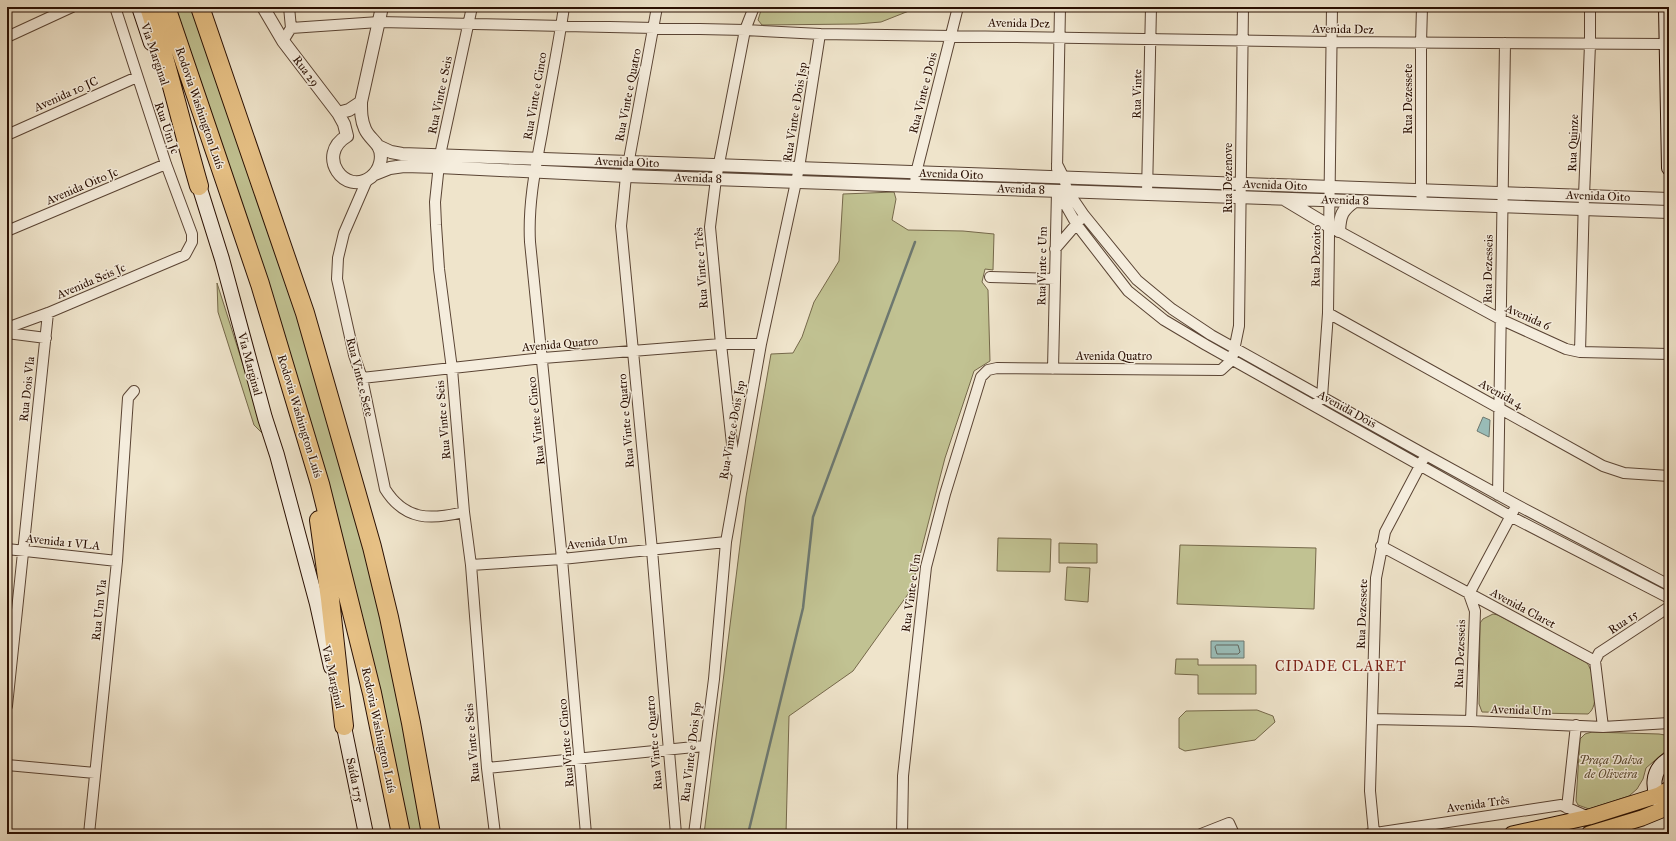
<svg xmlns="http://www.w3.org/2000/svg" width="1676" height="841" font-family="'IM FELL Great Primer',serif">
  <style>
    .green { fill: #c1c292; stroke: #75684a }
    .water { fill: #9abeba; stroke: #6d7870 }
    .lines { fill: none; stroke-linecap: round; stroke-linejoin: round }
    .shore { stroke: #62665e; stroke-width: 1 }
    .stream { stroke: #6d7870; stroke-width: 2.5 }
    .minor-casing { stroke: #5a4434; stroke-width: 12 }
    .tertiary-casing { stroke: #5a4434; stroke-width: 14 }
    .secondary-casing { stroke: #290f02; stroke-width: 16 }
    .primary-casing { stroke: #290f02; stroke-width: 17 }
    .motorway-casing { stroke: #290f02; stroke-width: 20 }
    .minor { stroke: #f5eddd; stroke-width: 10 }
    .tertiary { stroke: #f5eddd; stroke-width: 12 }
    .secondary { stroke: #f5eddd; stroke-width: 14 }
    .primary { stroke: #e8c286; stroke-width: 15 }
    .motorway { stroke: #e8c286; stroke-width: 18 }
    .labels { text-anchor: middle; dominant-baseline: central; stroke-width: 3; stroke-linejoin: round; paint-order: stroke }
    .street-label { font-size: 12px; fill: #290f02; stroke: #f5eddd }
    .park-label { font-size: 12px; font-style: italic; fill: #5e4e34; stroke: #f5eddd }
    .quarter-label { font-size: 14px; letter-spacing: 1px; fill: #7a1f14; stroke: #f5eddd }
  </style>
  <rect width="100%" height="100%" fill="#efe4cb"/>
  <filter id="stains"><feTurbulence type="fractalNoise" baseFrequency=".005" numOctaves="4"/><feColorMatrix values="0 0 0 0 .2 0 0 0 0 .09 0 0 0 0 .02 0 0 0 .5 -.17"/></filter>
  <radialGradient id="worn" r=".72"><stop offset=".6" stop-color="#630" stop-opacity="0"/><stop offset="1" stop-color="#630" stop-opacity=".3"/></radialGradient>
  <!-- green -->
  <path class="green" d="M171,7H195L283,265L369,561L426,834H406L390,752Z
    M762,7H919L881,22L857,24L762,25L758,20Z
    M894,192L896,199L892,220L908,230L963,231L994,234L993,270L985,269L982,282L988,290L990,361L974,371L945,458L911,590L853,671L789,716L786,834H704L746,497L771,354L793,353L802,337L814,302L839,261L843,194Z
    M217,283L266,437L254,425L218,312Z
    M998,538L1051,539L1050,572L997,571Z
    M1059,543L1097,544V563H1059Z
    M1180,545L1316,548L1314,609L1177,604Z
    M1067,567L1090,568L1088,602L1065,600Z
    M1493,614L1498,615L1587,663C1595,674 1600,706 1588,714L1482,712L1479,704L1480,623L1483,619Z
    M1176,659H1198V665H1256V694H1198V675L1175,674Z
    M1257,710L1273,716L1275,722L1255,740L1185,751L1179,748V718L1186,711Z
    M1592,732L1659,734L1665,735L1669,741L1668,749L1646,768L1643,779L1637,789L1629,796L1589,809L1578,805L1576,801L1580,739L1585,734Z"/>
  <!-- water -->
  <path class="water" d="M1483,417L1490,420L1489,437L1477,431Z
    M1211,641H1244V658H1211Z"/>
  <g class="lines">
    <!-- shore -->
    <path class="shore" d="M1217,645H1238L1240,652L1238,654H1217L1215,647Z"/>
    <!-- stream -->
    <path class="stream" d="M748,834L803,608L813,517L915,242"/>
    <!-- minor casing -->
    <g class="minor-casing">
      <path id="minor" d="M289,7L291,28
        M472,7L440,155L435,202L436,225L439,269L452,369L464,512L471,565L487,768L495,834
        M564,7C558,49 549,91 542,133C535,170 528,205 530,242L562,559L586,834
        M657,7L626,176L621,226L652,550L676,834
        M1422,7L1421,43V190L1422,203
        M7,37L72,7
        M283,41L291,28L379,22L745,30L820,34L1332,42L1666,44
        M7,135L137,77
        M1057,164L1064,178L1067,190L1084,215L1137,280L1172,309L1211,335L1426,455L1517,505L1669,585
        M1057,169L1060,7
        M367,180L344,233L338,258L337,279L354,355L362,378L385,489C405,521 431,520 464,512
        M915,185L916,173L958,7
        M1057,190L1077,225L1128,291L1164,320L1206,345L1510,516L1669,598
        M1147,193L1151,7
        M1333,228L1500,319L1566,349L1580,352L1669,354
        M7,231L166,164
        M1055,249L1080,220
        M990,277L1055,279
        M1328,313L1603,466L1624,473L1669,476
        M7,328L48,313L185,255L192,242V234L166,164L115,7
        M7,333L46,338
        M1580,352L1584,196L1590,44V7
        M1053,369L1057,191
        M362,378L543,358L721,344H761
        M1318,401L1322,397L1328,313L1332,7
        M735,471L721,344L710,227L716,179L745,30L754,7
        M1498,495L1505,43
        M1381,546L1595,661L1603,727
        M7,549L117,561
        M471,565L562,559L726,542
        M1595,661L1599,653L1669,607
        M7,706L48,313
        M1372,719L1471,721L1603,727L1669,723
        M1471,721L1475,611L1469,594L1514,510
        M7,765L95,773
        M487,768L704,746
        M1567,808L1576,725
        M1374,833L1370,791L1376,578L1385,532L1423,460
        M89,834L117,561L128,398L134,391
        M694,834L714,679L726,542L761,344L799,168L820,34
        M902,834L903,776L926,567L945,494L981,377L988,370L997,368L1221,370L1232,360L1239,326L1243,7
        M1201,834L1229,823L1234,834
        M1369,834L1561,805L1589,817"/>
    </g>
    <!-- tertiary casing -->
    <g class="tertiary-casing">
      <path id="tertiary" d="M263,7L283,41L338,113L344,124L347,136C315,155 345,197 371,177C380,170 384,156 378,146C374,140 368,136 365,129C361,120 361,112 361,102L382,7
        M338,113L349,110L361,102
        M378,146L391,152L402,154L1669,199
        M375,174L390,168L404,166L439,167L626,176L1669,212
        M1284,199L1329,226
        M1339,231C1340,215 1342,210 1355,201"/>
    </g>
    <!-- secondary casing -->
    <g class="secondary-casing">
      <path id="secondary" d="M139,7L151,43
        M1666,7L1669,168
        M196,176L222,259L265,418L277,455L317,604L331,667
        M342,717L366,834
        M1662,805C1651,789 1651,770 1669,759"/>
    </g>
    <!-- primary casing -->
    <g class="primary-casing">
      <path id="primary" d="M1512,834L1589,817L1659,795L1669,789
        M1589,834L1642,818L1669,807"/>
    </g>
    <!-- motorway casing -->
    <g class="motorway-casing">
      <path id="motorway" d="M149,7C168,66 182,127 199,186
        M166,7L260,284L320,484L372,693L401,834
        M200,7L305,313L352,477L372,547L389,617L411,723L431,834
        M319,520L330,599L344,726"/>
    </g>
    <!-- minor -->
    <use href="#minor" class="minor"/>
    <!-- tertiary -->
    <use href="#tertiary" class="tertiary"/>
    <!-- secondary -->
    <use href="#secondary" class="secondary"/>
    <!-- primary -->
    <use href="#primary" class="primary"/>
    <!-- motorway -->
    <use href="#motorway" class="motorway"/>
  </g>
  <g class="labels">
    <!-- street labels -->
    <g class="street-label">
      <text transform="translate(1019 23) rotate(1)">Avenida Dez</text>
      <text transform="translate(1343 29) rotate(1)">Avenida Dez</text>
      <text transform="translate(155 54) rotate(71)">Via Marginal</text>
      <text transform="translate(306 71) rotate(53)">Rua 29</text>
      <text transform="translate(923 93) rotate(-76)">Rua Vinte e Dois</text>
      <text transform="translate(66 94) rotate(-24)">Avenida 10 JC</text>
      <text transform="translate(1137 94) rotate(-89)">Rua Vinte</text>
      <text transform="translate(440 95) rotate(-78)">Rua Vinte e Seis</text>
      <text transform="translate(628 95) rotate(-79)">Rua Vinte e Quatro</text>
      <text transform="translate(535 96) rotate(-80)">Rua Vinte e Cinco</text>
      <text transform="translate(1408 99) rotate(-90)">Rua Dezessete</text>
      <text transform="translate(200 108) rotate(71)">Rodovia Washington Luís</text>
      <text transform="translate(795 112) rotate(-81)">Rua Vinte e Dois Jsp</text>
      <text transform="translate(167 128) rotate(71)">Rua Um Jc</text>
      <text transform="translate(1573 143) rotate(-88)">Rua Quinze</text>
      <text transform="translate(627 162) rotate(2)">Avenida Oito</text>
      <text transform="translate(951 174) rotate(2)">Avenida Oito</text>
      <text transform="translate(698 178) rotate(2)">Avenida 8</text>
      <text transform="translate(1228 178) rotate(-90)">Rua Dezenove</text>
      <text transform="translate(1275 185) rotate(2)">Avenida Oito</text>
      <text transform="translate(82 186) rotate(-23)">Avenida Oito Jc</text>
      <text transform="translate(1021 189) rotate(2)">Avenida 8</text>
      <text transform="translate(1598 196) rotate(2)">Avenida Oito</text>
      <text transform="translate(1345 200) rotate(2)">Avenida 8</text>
      <text transform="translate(1316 256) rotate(-89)">Rua Dezoito</text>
      <text transform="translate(1042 266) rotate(-89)">Rua Vinte e Um</text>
      <text transform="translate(701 268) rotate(-94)">Rua Vinte e Três</text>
      <text transform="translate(1488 269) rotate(-89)">Rua Dezesseis</text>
      <text transform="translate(91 281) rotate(-23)">Avenida Seis Jc</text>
      <text transform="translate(1528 317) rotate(24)">Avenida 6</text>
      <text transform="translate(560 344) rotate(-5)">Avenida Quatro</text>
      <text x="1114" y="356">Avenida Quatro</text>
      <text transform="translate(250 364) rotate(75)">Via Marginal</text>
      <text transform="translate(360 377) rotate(76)">Rua Vinte e Sete</text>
      <text transform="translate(27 389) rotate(-84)">Rua Dois Vla</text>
      <text transform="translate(1501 394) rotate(29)">Avenida 4</text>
      <text transform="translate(1347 409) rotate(29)">Avenida Dois</text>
      <text transform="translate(300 416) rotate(73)">Rodovia Washington Luís</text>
      <text transform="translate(443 420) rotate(-95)">Rua Vinte e Seis</text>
      <text transform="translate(536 421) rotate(-96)">Rua Vinte e Cinco</text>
      <text transform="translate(626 421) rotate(-95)">Rua Vinte e Quatro</text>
      <text transform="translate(732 430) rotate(-80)">Rua Vinte e Dois Jsp</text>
      <text transform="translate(63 542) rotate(6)">Avenida 1 VLA</text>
      <text transform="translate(597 542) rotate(-6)">Avenida Um</text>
      <text transform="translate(911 593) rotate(-82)">Rua Vinte e Um</text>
      <text transform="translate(1523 608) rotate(28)">Avenida Claret</text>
      <text transform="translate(99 610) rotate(-84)">Rua Um Vla</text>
      <text transform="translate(1362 614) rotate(-88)">Rua Dezessete</text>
      <text transform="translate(1623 622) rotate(-34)">Rua 15</text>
      <text transform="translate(1460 654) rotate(-88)">Rua Dezesseis</text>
      <text transform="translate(333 677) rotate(77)">Via Marginal</text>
      <text transform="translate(1521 710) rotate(2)">Avenida Um</text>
      <text transform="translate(379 730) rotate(78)">Rodovia Washington Luís</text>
      <text transform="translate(472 743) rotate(-95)">Rua Vinte e Seis</text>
      <text transform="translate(566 743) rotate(-95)">Rua Vinte e Cinco</text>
      <text transform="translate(654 743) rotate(-95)">Rua Vinte e Quatro</text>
      <text transform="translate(691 752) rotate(-83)">Rua Vinte e Dois Jsp</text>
      <text transform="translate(355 780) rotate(78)">Saída 175</text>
      <text transform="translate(1478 804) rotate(-8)">Avenida Três</text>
    </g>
    <!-- park labels -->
    <g class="park-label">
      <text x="1611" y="760">Praça Dalva<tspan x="1611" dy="14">de Oliveira</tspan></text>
    </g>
    <!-- quarter labels -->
    <g class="quarter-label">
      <text x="1341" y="666">CIDADE CLARET</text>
    </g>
  </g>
  <!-- margin -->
  <rect width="1676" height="841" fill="none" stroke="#efe4cb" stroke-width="24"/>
  <rect x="8" y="8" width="1660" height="825" fill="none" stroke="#290f02" stroke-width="2"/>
  <rect x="12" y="12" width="1652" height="817" fill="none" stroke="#290f02"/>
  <rect width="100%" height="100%" filter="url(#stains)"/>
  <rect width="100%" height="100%" fill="url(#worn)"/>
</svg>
